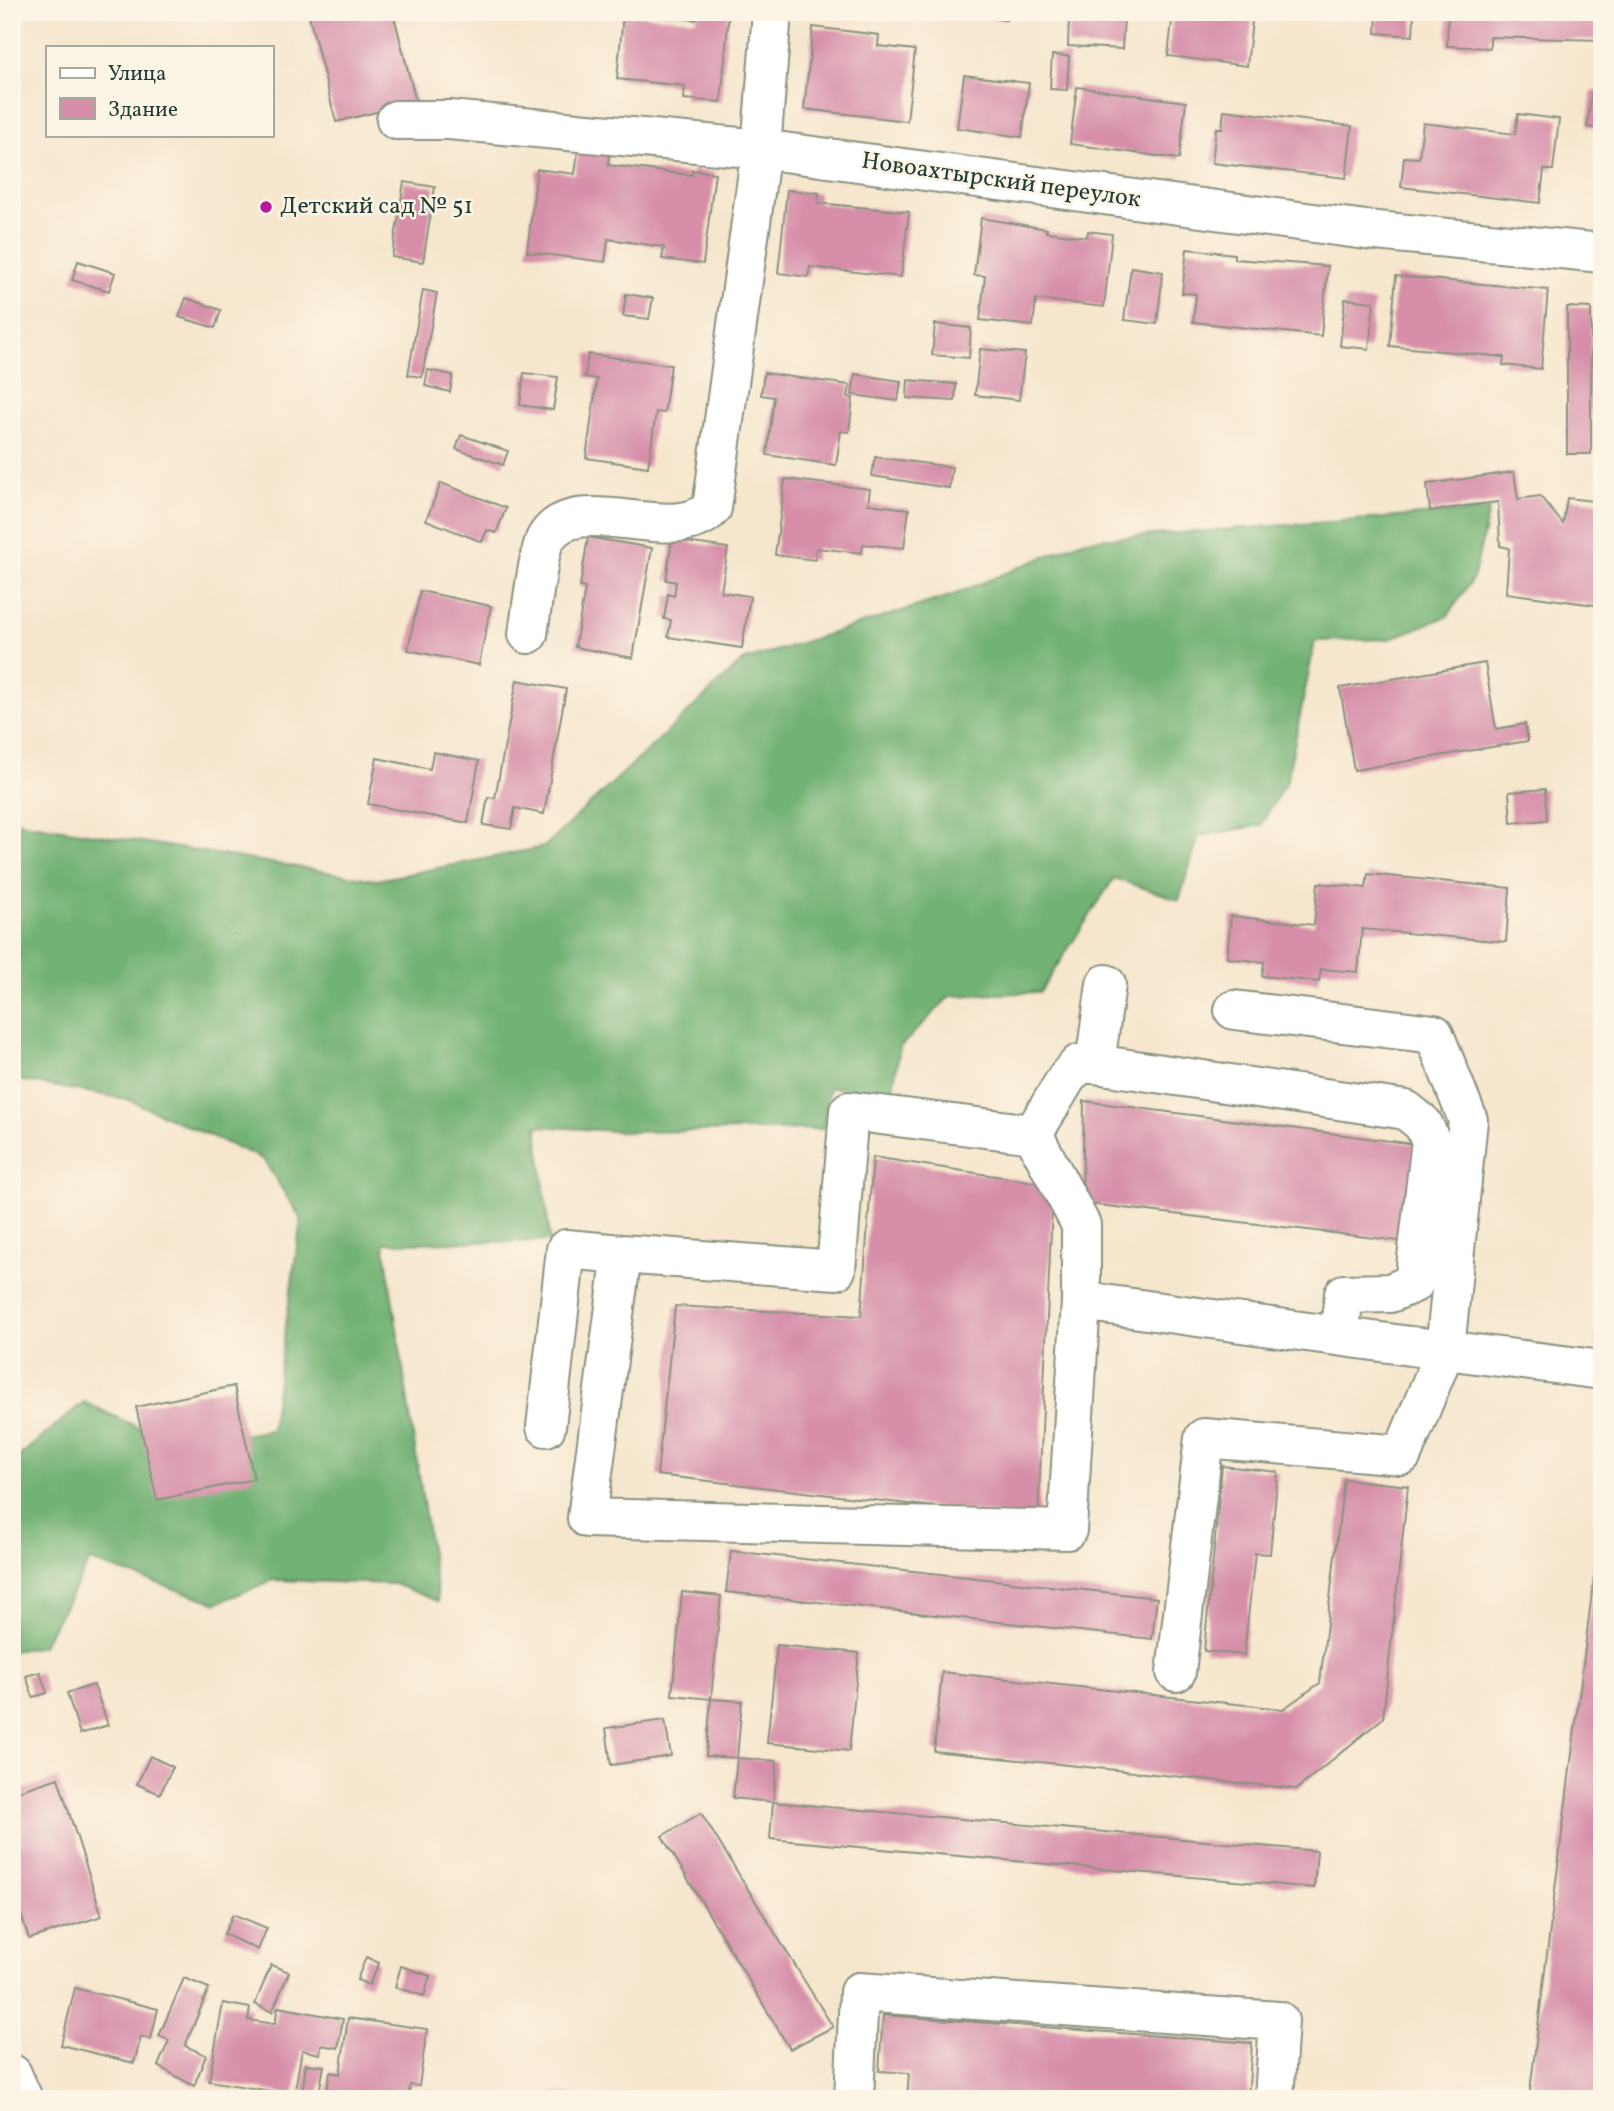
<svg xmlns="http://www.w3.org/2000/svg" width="1614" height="2111" font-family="Vollkorn,serif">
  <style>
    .forest { fill: #73b274; stroke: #497854; stroke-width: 2 }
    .building { fill: #d68ea9 }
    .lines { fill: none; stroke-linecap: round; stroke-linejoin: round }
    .minor-casing { stroke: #8a9280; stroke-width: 42 }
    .minor { stroke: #fff; stroke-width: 38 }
    .poi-dot { fill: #b5179e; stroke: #fcf5e5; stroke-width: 2.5 }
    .labels { text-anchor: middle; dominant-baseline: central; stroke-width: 5; stroke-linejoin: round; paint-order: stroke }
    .street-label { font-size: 24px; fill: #1f3d34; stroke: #fcf5e5 }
    .poi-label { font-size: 24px; fill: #1f3d34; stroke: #fcf5e5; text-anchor: start }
  </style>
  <rect width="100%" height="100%" fill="#fcf5e5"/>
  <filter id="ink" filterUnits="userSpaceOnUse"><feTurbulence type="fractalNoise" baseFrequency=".0143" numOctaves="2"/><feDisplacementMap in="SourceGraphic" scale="14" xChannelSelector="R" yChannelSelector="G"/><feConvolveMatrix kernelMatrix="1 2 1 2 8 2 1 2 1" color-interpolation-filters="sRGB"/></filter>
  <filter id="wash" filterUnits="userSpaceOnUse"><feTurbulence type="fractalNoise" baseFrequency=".00686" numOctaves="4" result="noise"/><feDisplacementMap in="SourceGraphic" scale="28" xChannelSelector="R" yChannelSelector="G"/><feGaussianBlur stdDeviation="1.57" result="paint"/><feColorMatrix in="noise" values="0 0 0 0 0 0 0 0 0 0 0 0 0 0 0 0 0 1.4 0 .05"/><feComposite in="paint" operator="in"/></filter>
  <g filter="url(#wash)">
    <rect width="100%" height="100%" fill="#f6e6cd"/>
    <!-- forest -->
    <path class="forest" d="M1489,510L1474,576L1448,616L1389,639L1315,641L1287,780L1261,825L1199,836L1179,900L1114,878L1040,992L950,996L900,1047L892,1093L830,1087L823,1129L629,1132L537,1126L550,1241L384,1243L438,1601L394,1584L273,1580L217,1603L90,1561L42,1646L12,1651V1462L84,1402L178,1446L271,1430L301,1219L263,1159L127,1099L12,1079V821L377,880L544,847L743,661L953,595L1085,540Z"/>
    <g id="blocks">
      <!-- building -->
      <path class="building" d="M308,12H393L416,102L336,122Z
        M697,12H729L721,102L684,99L685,86L617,79L623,14L696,20Z
        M979,12H1007L1006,20L978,16Z
        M1173,12H1253L1247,66L1168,56Z
        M1377,12H1414L1413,36L1376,33Z
        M1448,12H1602V40L1490,37V48L1447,46Z
        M1069,15L1124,18L1122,49L1068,46Z
        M813,27L879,35L878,46L915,50L907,121L804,109Z
        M1052,55L1069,56L1067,90L1050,89Z
        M964,75L1029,83L1022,137L957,128Z
        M1077,87L1186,102L1179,159L1070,144Z
        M1592,90L1602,91V129L1587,127Z
        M1224,110L1352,126L1346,178L1212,163L1216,128H1222Z
        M1518,114L1559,119L1553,170H1544L1540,203L1401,187L1404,157L1419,158L1423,123L1515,134Z
        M578,150L609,154L608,165L692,175V170L715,173L703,264L662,259L664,247L608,239L605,262L527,252L537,169L575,174Z
        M404,182L435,187L423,262L392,257Z
        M787,190L819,193L818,203L909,212L901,277L810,267L808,277L778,273Z
        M981,218L1047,229L1046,232L1087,237L1088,231L1112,234L1104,307L1036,299L1033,326L980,320L985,276L974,275Z
        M1187,249L1234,254V259L1328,266L1321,336L1193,322L1196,294L1182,293Z
        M78,261L115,273L109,291L72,280Z
        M1131,267L1163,272L1157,324L1124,320Z
        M1396,276L1548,290L1541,369L1503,365L1504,357L1390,346Z
        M423,290L437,293L422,377L408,375Z
        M626,294L653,298L649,319L623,316Z
        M186,298L221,310L215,328L179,317Z
        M1345,299L1374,302L1369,349L1340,346Z
        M1567,307L1591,308V454H1567Z
        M935,324L971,328L969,358L932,355Z
        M1596,326L1602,327V357L1593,356Z
        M980,349L1025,353L1019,400L975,395Z
        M588,354L671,365L664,413L656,412L648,467L586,458L597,379L585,377Z
        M428,370L453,375L450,392L425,386Z
        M524,373L558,377L553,410L520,405Z
        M764,373L850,385L848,397L853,398L849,432L841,431L836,465L767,455L774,397L761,395Z
        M855,374L901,381L898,401L852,395Z
        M908,380L956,384L955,401L907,398Z
        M461,435L508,451L503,465L456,449Z
        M875,457L952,467L949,488L872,476Z
        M1514,472L1518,499L1540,496L1563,524L1567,498L1602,502V606L1506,593L1509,548L1500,546L1498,502L1430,511L1427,484Z
        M785,479L870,489L868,504L909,509L904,548L863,544L862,553L816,548L815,560L775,555Z
        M441,483L506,508L496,533L487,530L482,542L426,520Z
        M588,537L652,548L633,658L575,647L585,588L580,587Z
        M672,540L728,548L721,592L750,596L742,648L668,637L671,620L664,619L668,594L674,596L676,582L666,580Z
        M420,591L491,606L479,665L408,650Z
        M1485,663L1496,729L1525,724L1528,741L1354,770L1340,688Z
        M517,680L566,689L544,814L515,808L511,829L483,825L488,797L495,798Z
        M433,752L479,761L468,823L368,804L377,758L430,769Z
        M1545,789L1547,820L1511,823L1509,792Z
        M1368,874L1510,888L1506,942L1362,929L1358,972L1321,969L1319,982L1262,976L1264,962L1227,958L1231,916L1314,925L1318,883L1366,888Z
        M1084,1101L1414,1144L1407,1242L1082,1203Z
        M873,1157L1053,1185L1038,1519L657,1475L675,1306L861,1316Z
        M1600,1290H1602V1343H1595Z
        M234,1386L254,1479L157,1500L136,1407Z
        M1222,1466L1278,1472L1270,1554L1255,1553L1244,1655L1204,1651Z
        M1344,1479L1408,1486L1383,1718L1297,1789L934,1751L942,1672L1283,1709L1320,1683Z
        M1600,1528L1602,2099H1529L1538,2026Z
        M731,1551L1157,1598L1152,1639L726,1592Z
        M682,1592L721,1596L711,1699L672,1695Z
        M777,1645L859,1653L849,1751L767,1743Z
        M40,1672L47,1693L33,1697L26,1676Z
        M94,1685L108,1725L80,1734L67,1693Z
        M711,1699L742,1701L737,1758L706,1756Z
        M665,1720L671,1756L611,1765L606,1728Z
        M150,1756L173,1767L160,1794L137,1784Z
        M737,1758L777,1761L773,1802L733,1798Z
        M58,1778L102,1916L29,1939L12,1886L19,1883L12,1862V1793Z
        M773,1802L1317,1851L1314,1888L770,1839Z
        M701,1813L833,2027L790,2049L662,1836Z
        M233,1914L267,1928L258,1950L224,1934Z
        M366,1957L379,1963L369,1985L357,1980Z
        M271,1965L289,1972L272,2012L255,2004Z
        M401,1966L430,1976L424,1996L395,1987Z
        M184,1978L209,1988L185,2046L206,2055L194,2086L158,2066L169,2040L159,2036Z
        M75,1988L158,2009L151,2039L141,2037L134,2063L61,2045Z
        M223,2003L250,2008L248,2020L275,2024L278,2007L343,2019L338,2048L321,2045L320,2054L302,2050L294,2095L209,2081Z
        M883,2015L1252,2043L1248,2099H907L909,2073L879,2071Z
        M348,2018L427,2029L419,2086L410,2085L408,2099L326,2098L330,2072L340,2074Z
        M306,2064L324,2066L318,2099L302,2095Z
        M425,2091L466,2097V2099H424Z
        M550,2092L582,2096L581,2099H549Z"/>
    </g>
  </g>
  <g filter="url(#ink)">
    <use href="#blocks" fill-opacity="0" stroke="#8a9280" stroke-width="2"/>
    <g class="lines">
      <!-- minor casing -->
      <g class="minor-casing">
        <path id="minor" d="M396,120H449L761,149L1366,230L1602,253
          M528,634C531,615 538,551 546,538C575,488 675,548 712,508L761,149L772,12
          M1234,1010L1434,1034L1468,1120L1445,1350L1410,1346L1081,1301V1225L1033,1134L1067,1077L1079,1064H1095L1406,1110L1423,1124L1431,1141L1414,1283L1390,1293L1344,1294L1339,1336
          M1095,1064L1106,984
          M1033,1134L849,1111L836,1270L622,1254L587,1518L1067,1530L1081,1301
          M546,1427L566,1249L622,1254
          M1176,1672L1204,1438L1402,1455L1445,1350L1602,1370
          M12,2074L23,2099
          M854,2099L859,1992L1279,2021L1274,2099"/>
      </g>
      <!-- minor -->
      <use href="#minor" class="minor"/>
    </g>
  </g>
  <!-- markers -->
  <circle class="poi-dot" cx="266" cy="207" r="7"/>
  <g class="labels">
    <!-- street labels -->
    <g class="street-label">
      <text transform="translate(1001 181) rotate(8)">Новоахтырский переулок</text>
    </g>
    <!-- poi labels -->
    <g class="poi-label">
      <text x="280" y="207">Детский сад № 51</text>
    </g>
  </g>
  <!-- margin -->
  <rect width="1614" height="2111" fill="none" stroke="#fcf5e5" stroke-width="42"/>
  <!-- legend -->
  <rect x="46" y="46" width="228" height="91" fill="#fcf5e5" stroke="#a4ab9e" stroke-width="2"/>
  <rect x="60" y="68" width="35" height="10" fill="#ffffff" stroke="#a4ab9e" stroke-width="2"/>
  <text x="108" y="80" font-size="21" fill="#1f3d34">Улица</text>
  <rect x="60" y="98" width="35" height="21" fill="#d68ea9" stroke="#a4ab9e" stroke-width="2"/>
  <text x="108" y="116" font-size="21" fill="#1f3d34">Здание</text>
</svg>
